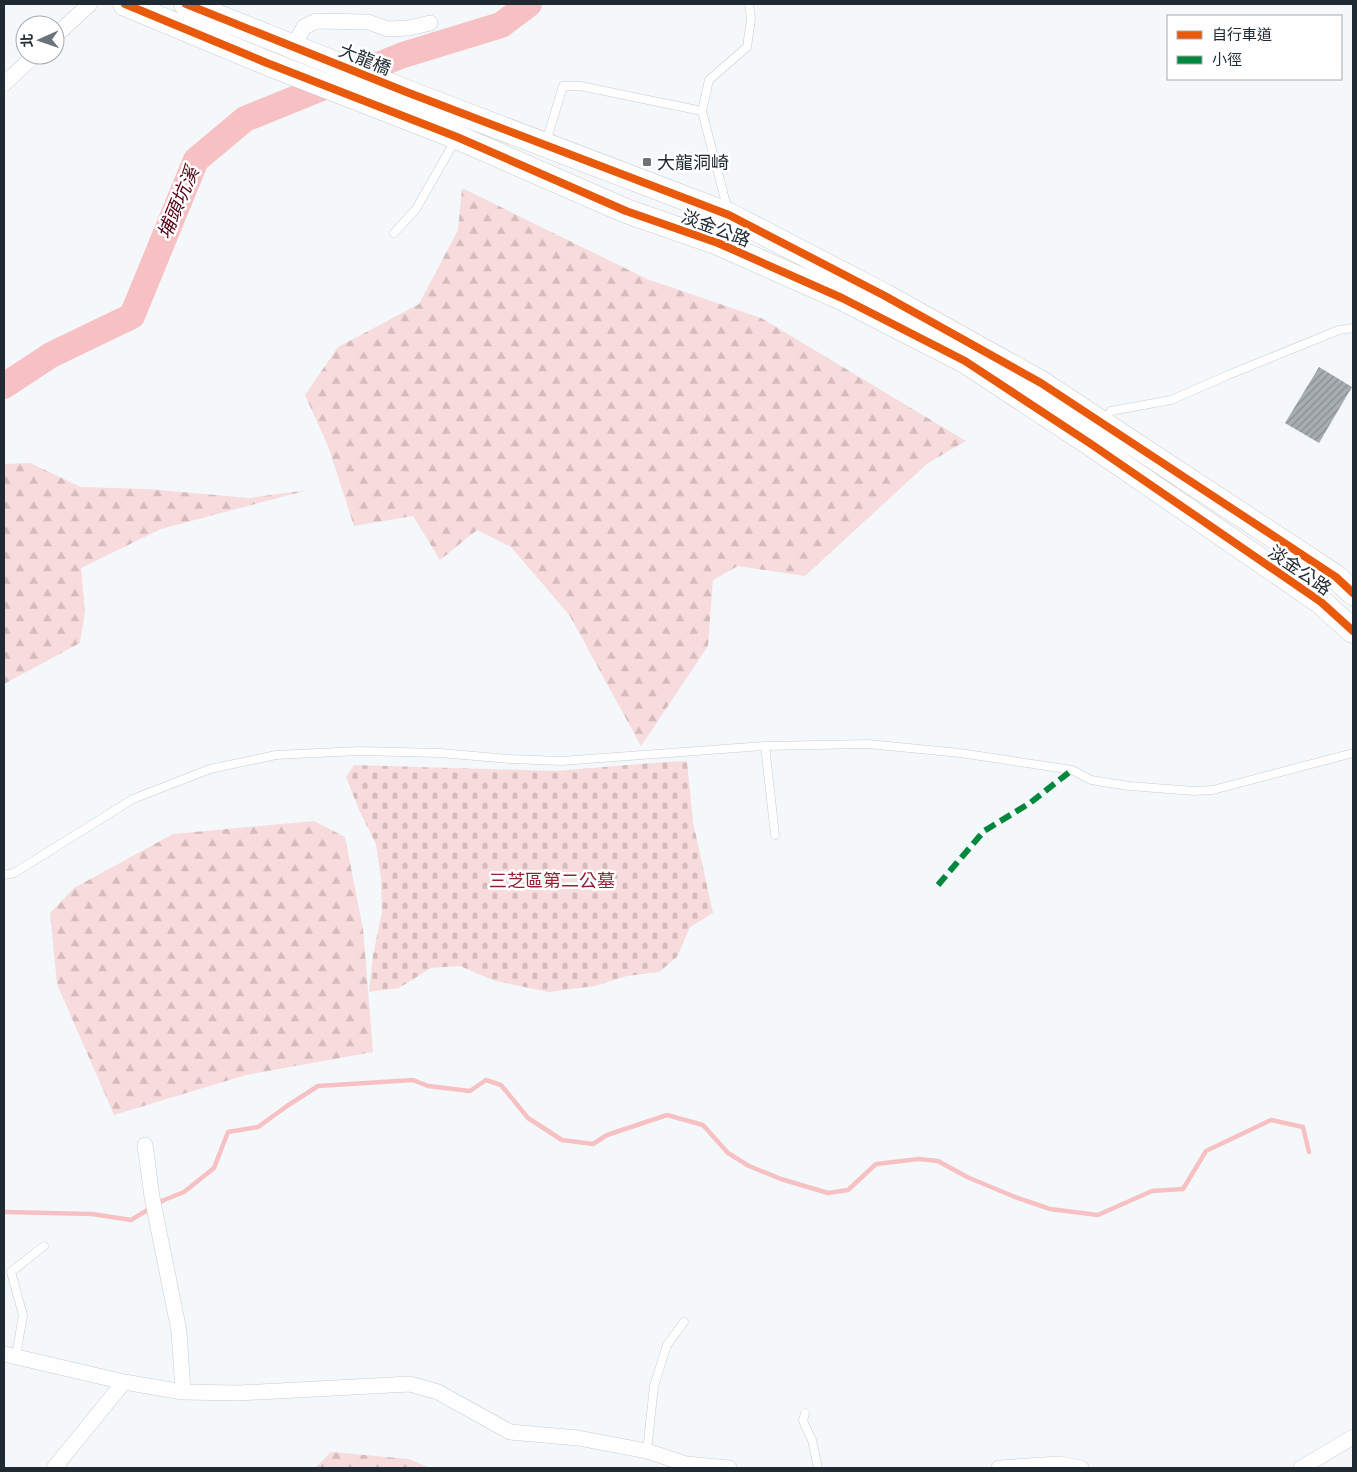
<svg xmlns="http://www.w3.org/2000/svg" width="1357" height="1472" font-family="'Space Grotesk','Noto Sans TC',sans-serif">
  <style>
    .forest { fill: url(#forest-firs) }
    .cemetery { fill: url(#cemetery-stones) }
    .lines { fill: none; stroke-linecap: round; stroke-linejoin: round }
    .stream { stroke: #f7c1c4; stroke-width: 4.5 }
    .river { stroke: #f7c1c4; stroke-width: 26 }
    .building { fill: url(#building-hatch) }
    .service-casing { stroke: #c6cdd1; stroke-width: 9 }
    .minor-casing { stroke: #c6cdd1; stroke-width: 16 }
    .primary-casing { stroke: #c6cdd1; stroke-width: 25 }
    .service { stroke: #fefefe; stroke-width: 8 }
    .minor { stroke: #fefefe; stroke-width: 15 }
    .primary { stroke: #fefefe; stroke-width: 24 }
    .quiet { stroke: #00873e; stroke-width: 6; stroke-dasharray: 12 6; stroke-linecap: butt }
    .cycleway-casing { stroke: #fff; stroke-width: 11 }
    .cycleway { stroke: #e8590c; stroke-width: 8 }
    .poi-dot { fill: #6b7278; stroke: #fff; stroke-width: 2 }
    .labels { text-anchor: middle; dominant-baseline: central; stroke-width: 5; stroke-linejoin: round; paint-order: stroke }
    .street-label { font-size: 18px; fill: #202a32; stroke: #fff }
    .poi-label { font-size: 18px; fill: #202a32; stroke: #fff; text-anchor: start }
    .park-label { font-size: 18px; fill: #912233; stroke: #fff }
    .water-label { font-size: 19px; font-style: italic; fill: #550013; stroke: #fff }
  </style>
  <defs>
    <pattern id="forest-firs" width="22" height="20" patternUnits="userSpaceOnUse" patternTransform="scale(1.25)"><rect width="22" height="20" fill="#f8dbdc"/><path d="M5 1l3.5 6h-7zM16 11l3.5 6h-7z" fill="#d4bcbd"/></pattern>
    <pattern id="cemetery-stones" width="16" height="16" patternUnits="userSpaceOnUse" patternTransform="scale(1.25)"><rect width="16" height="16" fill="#f8dbdc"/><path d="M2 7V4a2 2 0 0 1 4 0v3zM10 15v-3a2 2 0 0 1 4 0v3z" fill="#d4bcbd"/></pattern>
    <pattern id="building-hatch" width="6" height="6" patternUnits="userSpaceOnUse" patternTransform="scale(1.25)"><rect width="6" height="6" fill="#a7adb2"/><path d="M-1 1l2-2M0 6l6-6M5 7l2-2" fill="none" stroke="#888d91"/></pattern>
  </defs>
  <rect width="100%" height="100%" fill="#f5f8fa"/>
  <!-- forest -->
  <path class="forest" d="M462,188L647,279L761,318L966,441L928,463L805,576L738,566L713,580L708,646L641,746L570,616L511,547L477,530L440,560L413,516L354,526L328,446L305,395L338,347L419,304L458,230Z
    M30,463L81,487L148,489L249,498L308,490L161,529L81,568L85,611L80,643L4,684V464Z
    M314,821L345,837L363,929L373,1052L246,1075L114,1115L57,984L50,913L74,888L173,834Z
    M331,1452L409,1459L430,1468H315Z"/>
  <!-- cemetery -->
  <path class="cemetery" d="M687,761L693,822L713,913L690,927L677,957L659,972L627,976L595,986L549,992L495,981L460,966L431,968L399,988L369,992L373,955L382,912L381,879L376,844L359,810L346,777L354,765L556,771L664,762Z"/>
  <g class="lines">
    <!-- stream -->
    <path class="stream" d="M4,1212L92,1214L131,1220L164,1200L184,1192L214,1168L228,1132L258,1127L287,1106L318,1086L413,1080L428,1086L470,1091L486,1080L501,1085L528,1118L562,1140L593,1144L607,1135L667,1115L703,1125L728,1153L749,1166L781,1179L828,1193L848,1190L876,1164L919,1159L938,1161L967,1177L1015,1197L1050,1209L1098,1215L1152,1191L1183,1189L1206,1151L1271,1120L1303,1127L1309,1152"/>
    <!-- river -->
    <path class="river" d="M4,386L51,355L132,316L196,160L245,119L403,55L501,25L529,4"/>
  </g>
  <!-- building -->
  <path class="building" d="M1319,367L1352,387L1319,443L1285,423Z"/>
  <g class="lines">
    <!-- service casing -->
    <g class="service-casing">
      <path id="service" d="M546,142L563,86H580L702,111
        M394,233L416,209L456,139
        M719,240L729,215L702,111L709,80L747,47L751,19L749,4
        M1103,421L1111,411L1171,400L1228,375L1339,330L1353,328
        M765,746L775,835
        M4,875L14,873L133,799L210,769L276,755L359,751L440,753L511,759L561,761L765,746L868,744L960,753L1072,770L1091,780L1129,786L1194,791L1213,790L1353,753
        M16,1356L23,1315L11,1272L44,1246
        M805,1413L803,1421L812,1440L818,1468
        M647,1451L654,1386L667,1345L684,1322"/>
    </g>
    <!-- minor casing -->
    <g class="minor-casing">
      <path id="minor" d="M55,36L90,4
        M293,47L304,27L316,21L368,22L388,29L409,28L430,23
        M4,84L35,55
        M145,1145L152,1197L179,1331L183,1392
        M4,1354L124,1382L183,1392L239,1393L410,1384L438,1392L510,1432L578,1438L647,1451L686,1464L729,1468
        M54,1468L124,1382
        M999,1468L1059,1464L1081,1468
        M1301,1468L1353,1437"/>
    </g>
    <!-- primary casing -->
    <g class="primary-casing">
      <path id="primary" d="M125,4L267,63L457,137L626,211L718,243L842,298L965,361L1091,444L1321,602L1353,631
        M186,4L409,93L729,215L885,296L1041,383L1336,577L1353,593"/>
    </g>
    <!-- service -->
    <use href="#service" class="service"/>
    <!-- minor -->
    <use href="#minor" class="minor"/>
    <!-- primary -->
    <use href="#primary" class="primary"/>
    <!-- quiet -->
    <path class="quiet" d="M938,885L984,831L1030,803L1072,770"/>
    <!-- cycleway casing -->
    <g class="cycleway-casing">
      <path id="cycleway" d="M125,4L267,63L457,137L626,211L718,243L842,298L965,361L1091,444L1321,602L1353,631
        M186,4L409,93L729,215L885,296L1041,383L1336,577L1353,593"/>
    </g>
    <!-- cycleway -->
    <use href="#cycleway" class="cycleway"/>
  </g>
  <!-- markers -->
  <rect class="poi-dot" x="642" y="157" width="10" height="10" rx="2.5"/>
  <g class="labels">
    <!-- street labels -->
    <g class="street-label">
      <text transform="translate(365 59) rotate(22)">大龍橋</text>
      <text transform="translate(716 228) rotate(21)">淡金公路</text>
      <text transform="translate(1300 570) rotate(35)">淡金公路</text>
    </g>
    <!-- poi labels -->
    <g class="poi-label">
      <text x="657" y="162">大龍洞崎</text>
    </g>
    <!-- park labels -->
    <g class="park-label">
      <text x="552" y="880">三芝區第二公墓</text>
    </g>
    <!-- water labels -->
    <g class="water-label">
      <text transform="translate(178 203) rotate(-67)">埔頭坑溪</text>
    </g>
  </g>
  <!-- border -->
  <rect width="1357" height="1472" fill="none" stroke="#202a32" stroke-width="10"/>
  <!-- legend -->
  <rect x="1167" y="15" width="175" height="65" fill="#ffffff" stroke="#a6aaad"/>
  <rect x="1177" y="31" width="25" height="8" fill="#e8590c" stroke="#a6aaad"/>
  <text x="1212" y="40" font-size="15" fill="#202a32">自行車道</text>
  <rect x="1177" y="56" width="25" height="8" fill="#00873e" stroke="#a6aaad"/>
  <text x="1212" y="65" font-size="15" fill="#202a32">小徑</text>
  <!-- north arrow -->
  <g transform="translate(40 40) rotate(268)"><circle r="24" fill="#ffffff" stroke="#a6aaad"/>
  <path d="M0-4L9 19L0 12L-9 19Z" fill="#6b7278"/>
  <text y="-8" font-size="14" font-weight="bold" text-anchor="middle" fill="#202a32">北</text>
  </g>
</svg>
